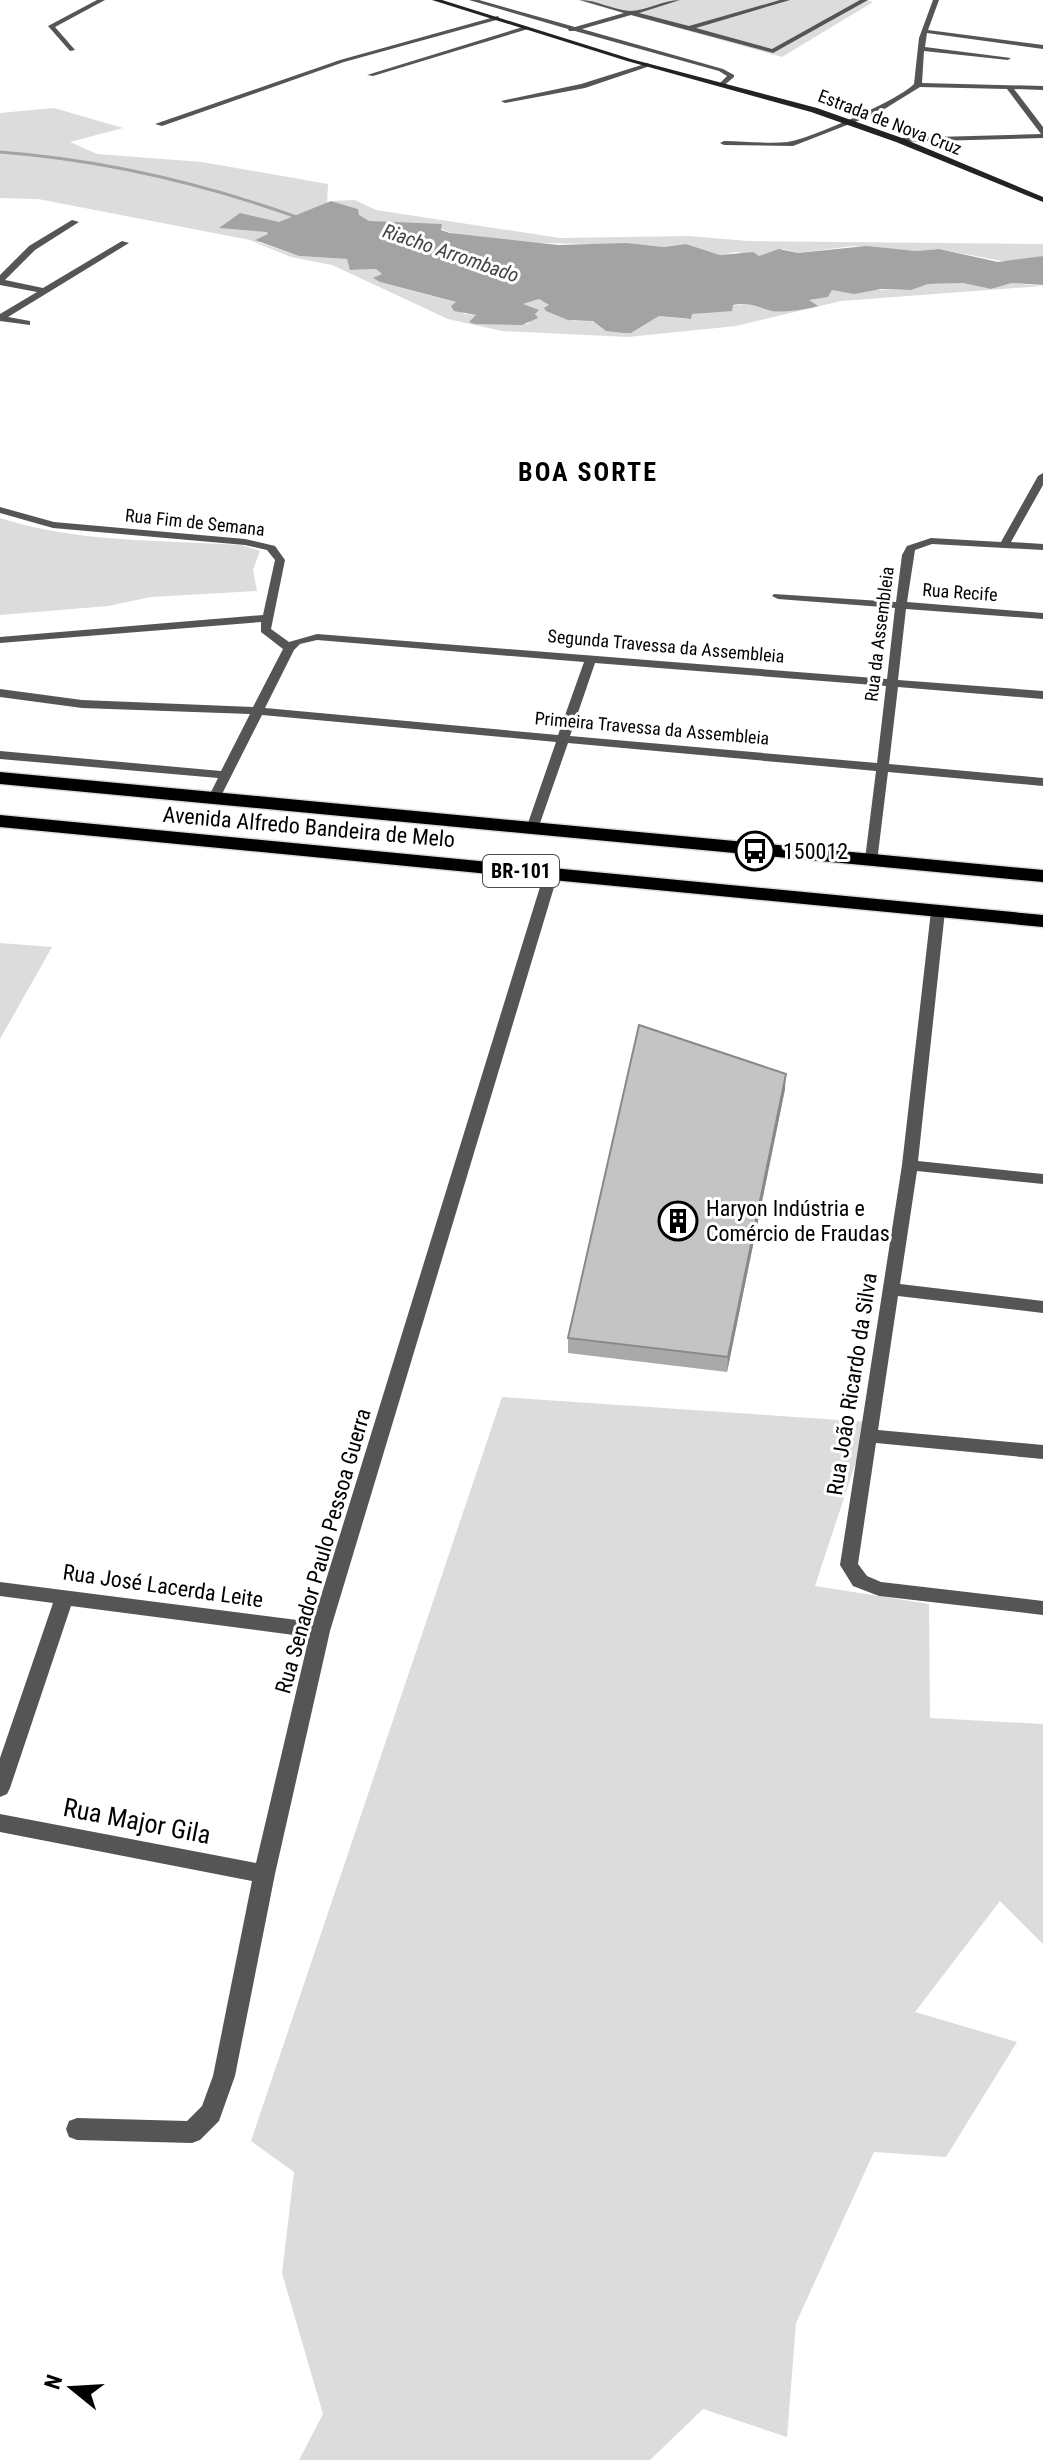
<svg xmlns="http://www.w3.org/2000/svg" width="1043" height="2460" font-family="'Roboto Condensed',sans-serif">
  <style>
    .green { fill: #dcdcdc }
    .water { fill: #a3a3a3 }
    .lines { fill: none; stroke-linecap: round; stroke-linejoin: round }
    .stream { stroke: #a3a3a3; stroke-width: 3 }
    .highway-casing { stroke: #dbdbdb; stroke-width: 3 }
    .street { fill: #555; fill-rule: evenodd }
    .secondary { fill: #222; fill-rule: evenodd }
    .highway { fill: #000; fill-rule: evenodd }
    .wall { fill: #a9a9a9 }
    .shaded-wall { fill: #898989 }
    .building { fill: #c4c4c4; stroke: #898989; stroke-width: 2 }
    .labels { text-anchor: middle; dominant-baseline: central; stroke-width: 6; stroke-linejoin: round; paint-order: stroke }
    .far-street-label { font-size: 18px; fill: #000; stroke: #fff }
    .far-water-label { font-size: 20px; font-style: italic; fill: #444; stroke: #fff }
    .shield { fill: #fff; stroke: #4c4c4c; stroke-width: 2 }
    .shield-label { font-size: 20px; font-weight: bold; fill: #000 }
    .street-label { font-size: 22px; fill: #000; stroke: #fff }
    .poi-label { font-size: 22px; fill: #000; stroke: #fff; text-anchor: start }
    .far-district-label { font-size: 26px; font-weight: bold; letter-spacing: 2px; fill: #000; stroke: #fff }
    .near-street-label { font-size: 26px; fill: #000; stroke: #fff }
  </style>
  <rect width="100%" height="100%" fill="#fff"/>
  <!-- green -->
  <path class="green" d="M577,0H866L873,2L782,57Z
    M54,108L123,128L70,142L97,154L202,162L328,184L327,205L358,215V209L331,201L355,200L376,210L560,238L689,236L748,241L1043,244V256L1007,262L939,249L916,251L853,246L798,253L783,249L759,256L736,252L720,255L686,244L664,247C625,241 454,250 436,224L382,223L258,242L299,256L347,259L351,270L376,269L382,274L380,282L458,303L464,314L476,315L481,324H528L538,310L522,304L539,299L549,305L546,311L574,321L588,320L631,333L659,316L687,319L691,314C712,313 735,302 753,304C775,305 793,314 813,303L808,300L828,297L832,290H910L928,284L963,283L991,289L1012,283L1043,286L841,301L736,326L628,337L502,331L448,319L332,265L291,257L250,240L38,199L0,198V113Z
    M0,518C77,543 162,540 242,545L260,551L253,570L257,591L151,597L108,606L0,615Z
    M0,943L52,947L0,1039Z
    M502,1397L869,1422L815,1586L929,1604L930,1718L1043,1724V1944L1000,1901L915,2012L1017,2042L946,2157L874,2152L796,2323L787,2437L703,2409L650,2460H299L323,2414L282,2273L294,2172L251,2141Z"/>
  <!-- water -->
  <path class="water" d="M331,201L358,209L359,215L369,221L442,224L441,230L450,233L558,245L626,243L664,247L686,244L720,255L753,252L759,256L779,249L798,253L866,246L916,251L939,249L998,262L1043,256V285L1012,283L991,289L963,283L928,284L911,290L881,289L854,294L832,290L828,297L809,300L818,306C809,309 781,313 772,311C757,307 750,302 733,305L732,311L692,314L691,319L659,316L631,333H624L606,331L593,321L568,320L546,311L544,308L549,305L539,299L523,304L539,310L535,314L538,318L522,325L475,324L469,322L476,315L454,311L451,306L456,302L380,282L373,278L382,274L376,269L350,270L347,259L299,256L255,240L268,234L267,232L219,228L240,213L279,222Z"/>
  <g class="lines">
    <!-- stream -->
    <path class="stream" d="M0,152C105,160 206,184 305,220"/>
    <!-- highway casing -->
    <g class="highway-casing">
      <path id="highway" d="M0,772L1043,870V882L0,784Z
        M0,815L1043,915V927L0,827Z"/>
    </g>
    <!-- street -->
    <path class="street" d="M97,0H105L55,27L75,50L70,51L48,26Z
      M469,0H479L575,27L624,13L580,0C597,0 613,10 630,11C646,11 663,0 680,0L639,13L689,26L780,0H790L696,28L772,49L860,0H868L773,53L631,15L582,29L723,69L734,75V77L722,87L718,85L727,76L719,71L575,31H569L568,29Z
      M933,0H939L928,30L1043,45V49L927,33L925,47L1011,58L1008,60L924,51L922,83L1043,86V90L1014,89L1043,127V138L896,142L899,138L1041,134L1007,89L920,87L878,113L793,146L724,145L720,143L724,141C744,141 767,144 788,142C809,139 899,100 914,84L919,38Z
      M498,16L500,19L344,62L162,126L155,124L340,60Z
      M526,26L528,29L373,76L367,75Z
      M648,63L650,66L585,88L505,103L501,101L581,84Z
      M72,220L79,222L35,250L5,280L43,288L122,241L129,243L8,317L30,321V325L0,321V314L37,292L0,285V275L29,246Z
      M1043,473V485L1011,542L1043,544V550L932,544L915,550L907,602L1043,613V619L906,609L898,680L1043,691V699L898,687L889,764L1043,778V786L888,772L877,862H867L865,859L876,771L568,743L539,826L533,830L527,826L556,742L262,715L220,798L214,802L208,798L218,778L0,759V751L221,771L250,714L82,708L0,697V689L82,700L253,707L283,649L261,632V622L0,643V637L263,615L275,560L267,550L245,545L53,528L0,513V507L54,522L245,539L275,546L285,560L271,629L289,642L317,634L887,679L895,608L778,599L772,596L774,594L896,602L902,555L907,546L931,538L1001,542L1038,476ZM317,640L584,662L558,735L265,708L294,650L300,644ZM595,663L886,686L877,763L570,736Z
      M551,870L558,874L330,1631L275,1874L235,2076L219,2121L200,2140L192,2143L77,2140L69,2137L66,2129L69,2121L77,2118L187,2121L202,2106L213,2076L252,1881L0,1832V1814L256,1863L309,1637L71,1606L10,1788L7,1794L0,1797V1758L53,1603L0,1596V1582L313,1622L544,874Z
      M938,907L945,911L918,1161L1043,1174V1184L917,1171L900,1284L1043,1301V1313L898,1296L878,1430L1043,1445V1459L876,1443L858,1564L867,1576L881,1582L1043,1601V1615L879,1596L853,1586L840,1565L902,1165L931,911Z"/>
    <!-- secondary -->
    <path class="secondary" d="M432,0H442L631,59L817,108L902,138L1043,197V202L896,142L811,112L627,61Z"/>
    <!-- highway -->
    <use href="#highway" class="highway"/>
  </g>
  <!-- wall -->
  <path class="wall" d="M785,1089L727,1372L568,1353V1338Z"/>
  <!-- shaded-wall -->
  <path class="shaded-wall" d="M786,1074L785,1089L727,1372L728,1357Z"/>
  <!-- building -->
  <path class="building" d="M639,1025L786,1074L728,1357L568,1338Z"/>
  <!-- icons -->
  <defs>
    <g id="bus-ring" transform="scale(2)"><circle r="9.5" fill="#fff" stroke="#000" stroke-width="1.5"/><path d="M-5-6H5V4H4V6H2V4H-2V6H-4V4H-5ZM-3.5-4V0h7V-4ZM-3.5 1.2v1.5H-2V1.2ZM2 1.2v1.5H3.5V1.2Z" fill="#000"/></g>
    <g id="building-ring" transform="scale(2)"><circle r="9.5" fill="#fff" stroke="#000" stroke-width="1.5"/><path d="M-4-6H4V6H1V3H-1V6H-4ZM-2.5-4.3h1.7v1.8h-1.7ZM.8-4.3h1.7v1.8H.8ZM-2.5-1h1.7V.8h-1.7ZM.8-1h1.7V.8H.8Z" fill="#000"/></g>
  </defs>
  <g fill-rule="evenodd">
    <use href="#bus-ring" x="755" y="851"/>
    <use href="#building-ring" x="678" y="1221"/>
  </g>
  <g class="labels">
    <!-- far-street labels -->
    <g class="far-street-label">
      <text transform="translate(890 122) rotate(21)">Estrada de Nova Cruz</text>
      <text transform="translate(195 522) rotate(6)">Rua Fim de Semana</text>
      <text transform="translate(960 592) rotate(4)">Rua Recife</text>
      <text transform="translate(879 634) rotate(-83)">Rua da Assembleia</text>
      <text transform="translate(666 646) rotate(5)">Segunda Travessa da Assembleia</text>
      <text transform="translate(652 728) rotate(5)">Primeira Travessa da Assembleia</text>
    </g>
    <!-- far-water labels -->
    <g class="far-water-label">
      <text transform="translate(451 253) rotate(19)">Riacho Arrombado</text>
    </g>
    <!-- shield labels -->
    <rect class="shield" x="483" y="855" width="76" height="32" rx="6"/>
    <g class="shield-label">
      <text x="521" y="871">BR-101</text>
    </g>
    <!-- street labels -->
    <g class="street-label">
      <text transform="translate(309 827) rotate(5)">Avenida Alfredo Bandeira de Melo</text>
      <text transform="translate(852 1384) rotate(-81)">Rua João Ricardo da Silva</text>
      <text transform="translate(323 1551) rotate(-74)">Rua Senador Paulo Pessoa Guerra</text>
      <text transform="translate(163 1586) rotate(8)">Rua José Lacerda Leite</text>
    </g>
    <!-- poi labels -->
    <g class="poi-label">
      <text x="783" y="851">150012</text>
      <text x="706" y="1208">Haryon Indústria e<tspan x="706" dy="25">Comércio de Fraudas</tspan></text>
    </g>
    <!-- far-district labels -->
    <g class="far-district-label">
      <text x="588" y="472">BOA SORTE</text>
    </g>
    <!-- near-street labels -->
    <g class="near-street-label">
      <text transform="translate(137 1821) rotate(11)">Rua Major Gila</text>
    </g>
  </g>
  <!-- north arrow -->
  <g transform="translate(72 2388) rotate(288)" stroke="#ffffff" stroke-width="6" paint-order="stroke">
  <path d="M0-6L14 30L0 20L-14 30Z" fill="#000000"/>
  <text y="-12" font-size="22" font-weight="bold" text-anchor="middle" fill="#000000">N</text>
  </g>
</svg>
